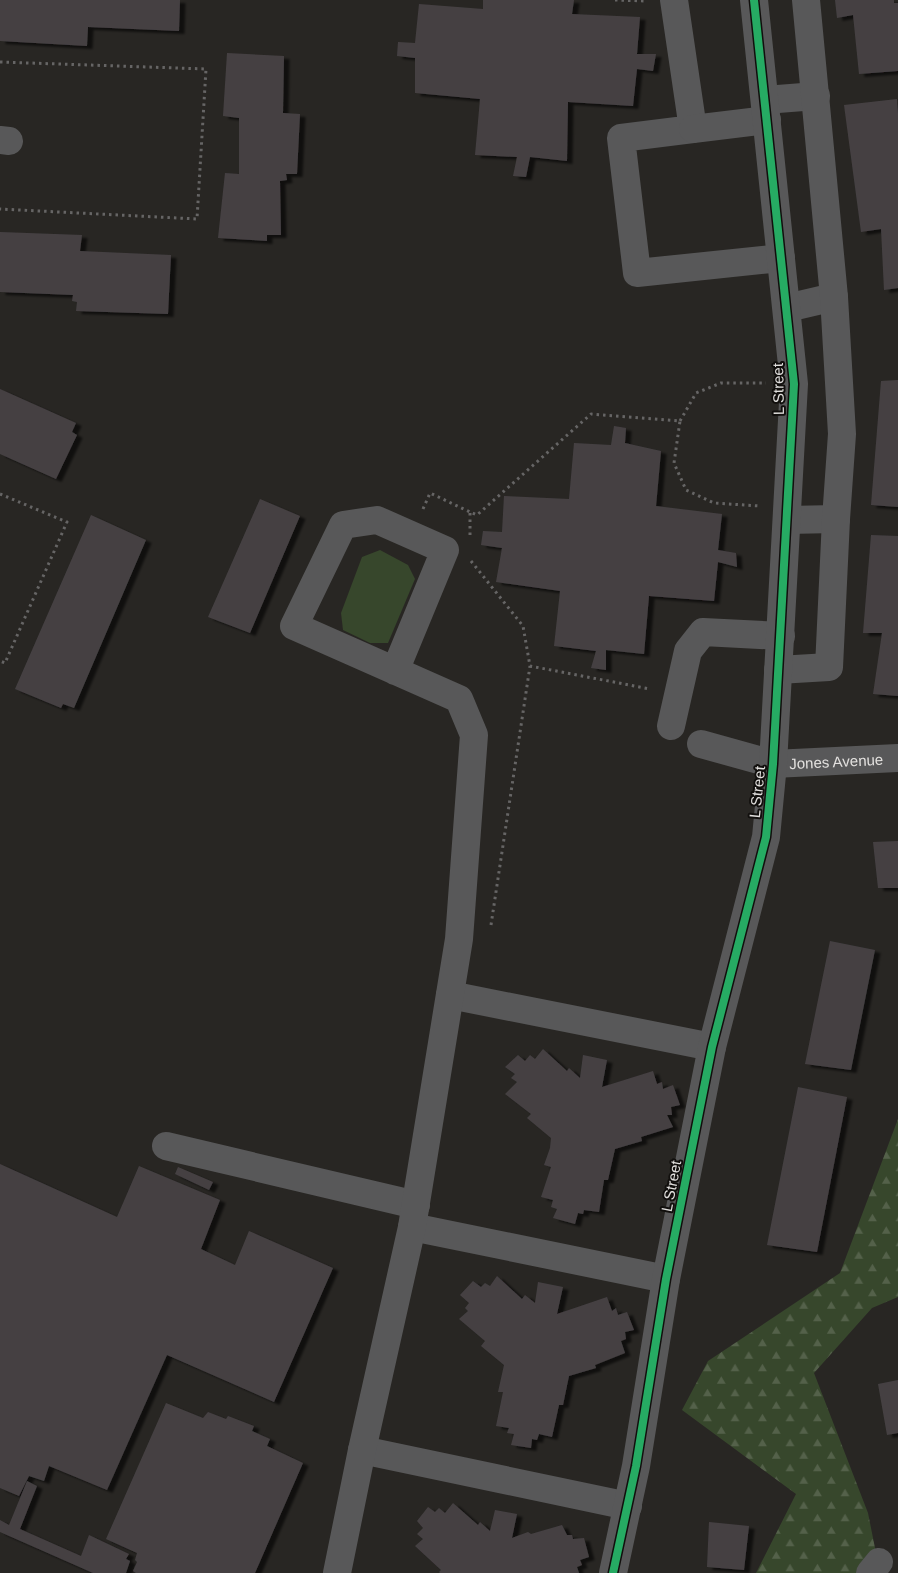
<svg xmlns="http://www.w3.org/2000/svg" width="898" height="1573" font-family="Helvetica,sans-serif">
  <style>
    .green { fill: #37472c }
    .forest { fill: url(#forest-firs) }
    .building { fill: #454043; filter: url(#shadow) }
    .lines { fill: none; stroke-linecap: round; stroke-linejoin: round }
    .path { stroke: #666565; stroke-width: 3; stroke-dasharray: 2.5 4; stroke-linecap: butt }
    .minor { stroke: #585859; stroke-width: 28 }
    .cycleway-casing { stroke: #110f0d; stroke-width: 11 }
    .cycleway { stroke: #26ab63; stroke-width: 8 }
    .labels { text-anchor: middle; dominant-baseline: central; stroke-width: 4; stroke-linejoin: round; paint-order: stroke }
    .street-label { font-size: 15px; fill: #e2e0de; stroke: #110f0d }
  </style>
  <defs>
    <pattern id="forest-firs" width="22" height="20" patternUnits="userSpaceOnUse" patternTransform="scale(1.25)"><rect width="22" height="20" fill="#37472c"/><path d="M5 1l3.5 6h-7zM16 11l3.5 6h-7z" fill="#54614a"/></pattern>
    <filter id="shadow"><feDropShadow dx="5.5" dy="3" stdDeviation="1" flood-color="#0009"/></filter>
  </defs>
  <rect width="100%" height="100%" fill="#282623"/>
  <!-- green -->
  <path class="green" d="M380,550L408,565L415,579L388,643H370L343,630L341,613L362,557Z"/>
  <!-- forest -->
  <path class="forest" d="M898,1119V1297L872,1308L814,1373L868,1513L880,1573H756L796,1494L682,1410L708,1361L840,1273Z"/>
  <!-- building -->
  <path class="building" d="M0,0H180L179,31L88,27L87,46L0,41Z
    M483,0H574L572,14L640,17L637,54H656L653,71L637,69L633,106L568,102L567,161L530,157L526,177L513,176L517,157L475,155L480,99L415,93V58L397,56L398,42L415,43L419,4L483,9Z
    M835,0H894V3H898V71L859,74L853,15L837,18Z
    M227,53L284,56L283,113L300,114L297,174H286L287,180L280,181L281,235H267V241L218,238L225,173L239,174V118L223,116Z
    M897,99L898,113V288L884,290L881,229L861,232L844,105Z
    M0,232L82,235L80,251L171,255L168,314L76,311L77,302L72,301L73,295L0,292Z
    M898,380V507L871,505L881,381Z
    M0,389L76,423L72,432L77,435L56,479L0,454Z
    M614,426L626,428L625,443L661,451L656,506L722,514L718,550L736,553L737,567L718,562L714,601L649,596L644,654L606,650V670L591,668L596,651L554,646L560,591L496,582L502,548L481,545L483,531L502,532L504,496L569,499L574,443L611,445Z
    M260,499L300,516L250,633L208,617Z
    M91,515L146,540L74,708L63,704L61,708L15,689Z
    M871,535L898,536V696L873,694L882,633H863Z
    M898,841V888H878L873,842Z
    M830,941L875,950L851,1070L805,1064Z
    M543,1049L567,1071L569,1068L580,1078L583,1055L607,1060L602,1087L653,1071L657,1084L662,1082L663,1089L673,1085L680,1105L671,1107L672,1115H667L673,1127L641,1137L642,1141L615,1149L608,1180H604L599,1212L584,1210L583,1214L578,1213L575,1224L553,1218L557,1209L551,1207L553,1200L541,1197L551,1167L544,1165L550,1148L551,1138L527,1118L531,1114L505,1094L517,1082L511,1078L515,1074L505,1067L518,1055L525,1061L530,1055L535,1059Z
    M798,1087L847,1097L817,1252L767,1245Z
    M0,1164L117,1217L139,1166L220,1200L201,1249L235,1265L249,1231L333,1268L274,1402L167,1355L107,1490L49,1466L44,1481L29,1476L19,1496L0,1488Z
    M178,1167L213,1182L209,1190L175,1174Z
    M497,1276L522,1299L525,1295L535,1303L538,1282L563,1287L557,1314L607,1297L612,1311L616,1308L618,1315L627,1312L634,1330L625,1332L626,1339L621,1341L625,1353L595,1365L596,1368L569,1376L563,1405H559L552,1437L539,1434L537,1440L532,1439L531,1448L511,1445L514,1434L507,1433L509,1428L496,1426L503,1392H498L504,1365L481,1346L485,1341L459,1319L468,1311L465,1308L469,1303L460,1295L473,1281L481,1287L485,1283L490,1286Z
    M898,1380V1433L887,1435L878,1384Z
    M166,1403L203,1418L208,1412L226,1419L228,1416L254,1426L252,1431L270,1439L267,1446L303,1463L255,1573H136L133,1571L137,1562L135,1560L137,1553L106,1539Z
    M27,1481L37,1486L20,1529L81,1556L89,1535L129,1554L126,1559L130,1561L126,1573H93L0,1532V1520L9,1525Z
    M453,1503L478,1525L480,1522L490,1531L495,1510L517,1514L512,1538L528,1532L531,1534L562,1525L567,1535H572L573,1539L584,1538L589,1557L580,1560L582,1565L577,1567L579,1573H440L439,1572L441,1570L415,1546L423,1539L417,1534L423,1528L417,1521L428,1507L435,1512L439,1508L445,1513Z
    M709,1522L749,1526L744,1570L707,1567Z"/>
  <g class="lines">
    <!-- path -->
    <path class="path" d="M615,0L647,1
      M0,62L206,69L197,219L0,209
      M680,421L696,393L721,383H766
      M0,494L67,522L5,663L0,661
      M423,509L430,493L470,512
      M470,535V512L477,515L591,414L680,421L674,463L686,490L714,503L760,506
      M471,561L523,626L530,666L650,689
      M491,925L530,666"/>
    <!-- minor -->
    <g class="minor">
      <path d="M674,0L693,129L621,138L637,273L781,258"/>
      <path d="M765,100L816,96"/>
      <path d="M693,129L767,120"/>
      <path d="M0,140L9,141"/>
      <path d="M787,308L834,297"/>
      <path d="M787,520L836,519"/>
      <path d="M778,670L829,667L836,519L842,434L834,297L806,0"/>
      <path d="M671,726L688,651L703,632L781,636"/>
      <path id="s1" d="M701,744L773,764L898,758"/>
      <path d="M450,995L712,1047"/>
      <path d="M166,1146L416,1205"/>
      <path d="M412,1227L666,1279"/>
      <path d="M362,1450L628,1506"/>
      <path d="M337,1573L362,1450L412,1227L459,939L474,735L459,699L294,626L343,525L377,520L445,550L395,671"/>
      <path d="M613,1573L636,1466L666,1279L712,1047L766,837L773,764L794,384L754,0"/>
      <path d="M870,1573L879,1562"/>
    </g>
    <!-- cycleway casing -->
    <g class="cycleway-casing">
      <path id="cycleway" d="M613,1573L636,1466L666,1279L712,1047L766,837L773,764L794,384L754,0"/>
    </g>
    <!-- cycleway -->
    <use href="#cycleway" class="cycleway"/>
  </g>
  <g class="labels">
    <!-- street labels -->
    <g class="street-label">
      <text transform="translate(778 389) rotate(-91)">L Street</text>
      <text stroke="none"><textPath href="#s1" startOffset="138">Jones Avenue</textPath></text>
      <text transform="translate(757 792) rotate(-84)">L Street</text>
      <text transform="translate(671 1186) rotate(-79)">L Street</text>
    </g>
  </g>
</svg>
